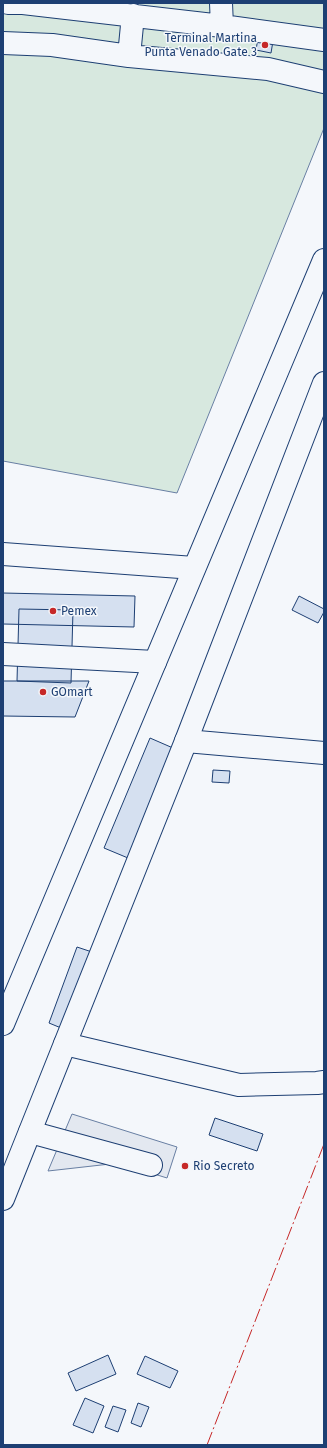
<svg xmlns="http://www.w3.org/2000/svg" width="327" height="1448" font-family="'Fira Sans',sans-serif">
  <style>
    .green { fill: #d7e8df; stroke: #687fa3 }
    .parking { fill: #e3e8f0; stroke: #687fa3 }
    .building { fill: #d5e0f0; stroke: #1d3f73 }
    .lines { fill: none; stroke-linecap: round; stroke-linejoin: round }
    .minor-casing { stroke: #1d3f73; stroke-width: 24 }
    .highway-casing { stroke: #1d3f73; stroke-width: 24 }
    .minor { stroke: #f4f7fb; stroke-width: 22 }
    .highway { stroke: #f4f7fb; stroke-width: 22 }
    .power { stroke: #c62828; stroke-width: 1; stroke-dasharray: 14 3 2 3; stroke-linecap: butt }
    .poi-dot { fill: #c62828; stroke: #f4f7fb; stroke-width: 1.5 }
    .labels { text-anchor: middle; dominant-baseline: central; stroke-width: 3; stroke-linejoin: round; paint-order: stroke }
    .poi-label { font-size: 12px; fill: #1d3f73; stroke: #f4f7fb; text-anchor: start }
  </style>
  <rect width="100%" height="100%" fill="#f4f7fb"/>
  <!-- green -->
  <path class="green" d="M3,3H324V128L177,493L3,461Z"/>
  <!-- parking -->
  <path class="parking" d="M72,1114L177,1147L167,1178L119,1163L48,1171Z"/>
  <!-- building -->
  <path class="building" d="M258,38L273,41L271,53L256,50Z
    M3,593L135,596L134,627L3,624Z
    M299,596L324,609V612L318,623L292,610Z
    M19,609L73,610L71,683L17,681Z
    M3,681H89L75,717L3,716Z
    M150,738L173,748L128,858L104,848Z
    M213,770L230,771L229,783L212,782Z
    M77,947L95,953L66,1030L49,1023Z
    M215,1118L263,1134L257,1151L209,1135Z
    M108,1355L116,1374L76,1391L68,1373Z
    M145,1356L178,1371L170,1388L137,1374Z
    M85,1398L104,1406L93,1433L73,1425Z
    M138,1403L149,1407L141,1427L131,1423Z
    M113,1406L126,1410L118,1432L105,1427Z"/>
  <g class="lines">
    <!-- minor casing -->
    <g class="minor-casing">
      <path id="minor" d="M8,3H23L222,26L324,40
        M221,3L222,26
        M3,43L52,45L129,56L268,69L324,82
        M129,56L133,15
        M3,554L194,568
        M3,654L155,662
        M186,741L324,753
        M65,1044L239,1085L317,1083L324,1082
        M30,1132L151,1165"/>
    </g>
    <!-- highway casing -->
    <g class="highway-casing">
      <path id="highway" d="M3,1024L324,260
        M3,1199L186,741L324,383"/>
    </g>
    <!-- minor -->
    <use href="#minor" class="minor"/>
    <!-- highway -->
    <use href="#highway" class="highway"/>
    <!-- power -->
    <path class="power" d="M207,1445L324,1144"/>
  </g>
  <!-- markers -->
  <g class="poi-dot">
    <circle cx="265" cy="45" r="4"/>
    <circle cx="53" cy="611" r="4"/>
    <circle cx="43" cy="692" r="4"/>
    <circle cx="185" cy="1166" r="4"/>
  </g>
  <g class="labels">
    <!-- poi labels -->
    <g class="poi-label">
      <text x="257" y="38" text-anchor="end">Terminal Martina<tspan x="257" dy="14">Punta Venado Gate 3</tspan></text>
      <text x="61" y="611">Pemex</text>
      <text x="51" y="692">GOmart</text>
      <text x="193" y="1166">Rio Secreto</text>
    </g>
  </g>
  <!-- border -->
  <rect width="327" height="1448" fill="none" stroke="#1d3f73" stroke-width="8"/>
</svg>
